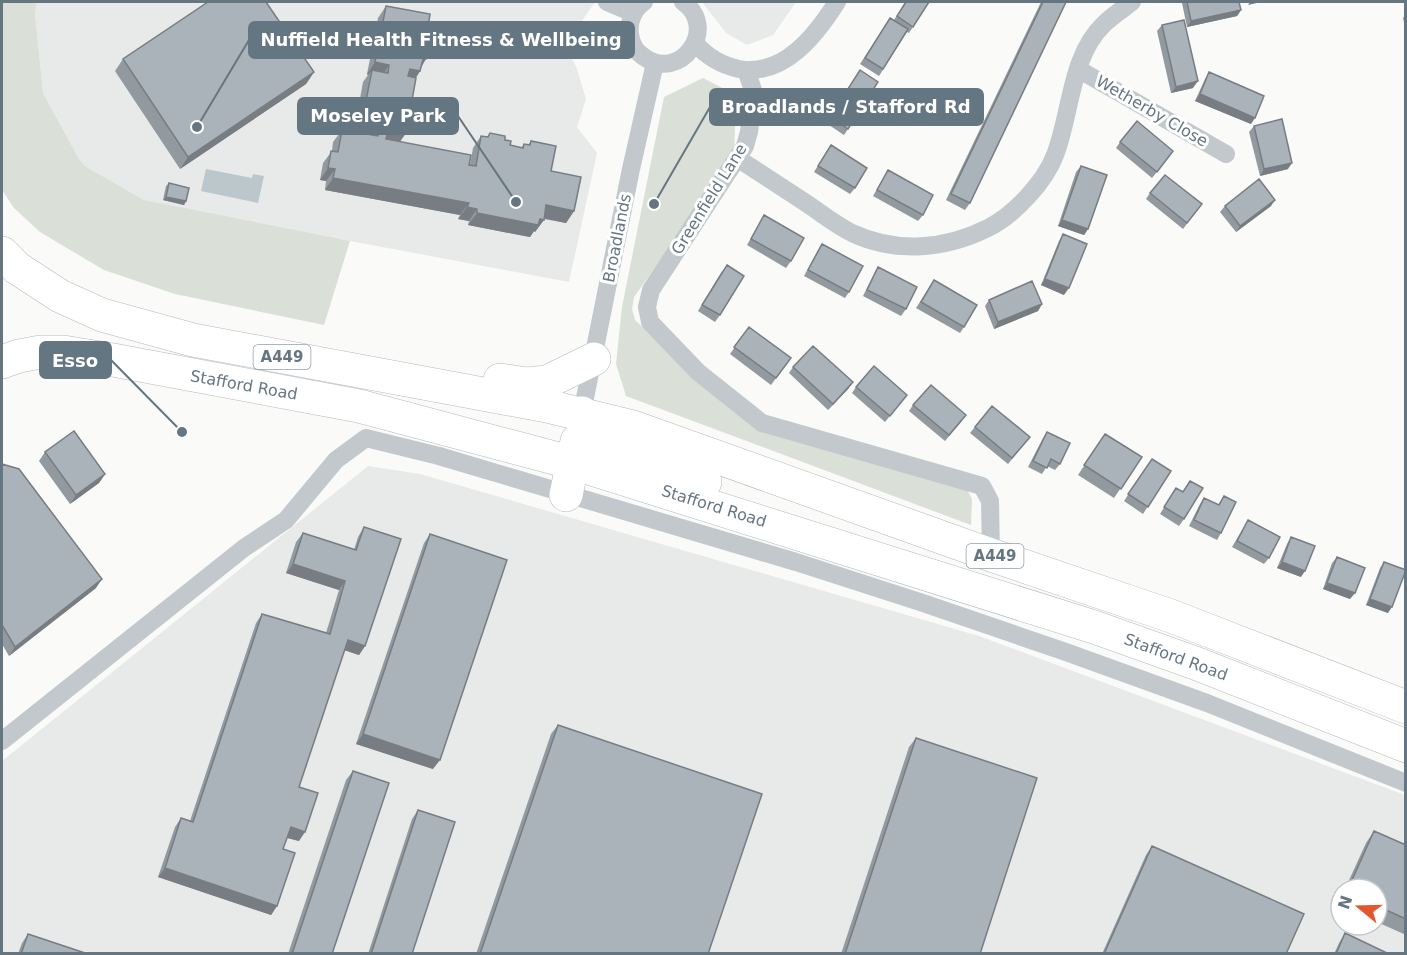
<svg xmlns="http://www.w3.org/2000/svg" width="1407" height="955" font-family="'DejaVu Sans',sans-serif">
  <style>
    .built { fill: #e8e9e9; fill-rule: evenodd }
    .green { fill: #dadfd7 }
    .water { fill: #bbc7cb }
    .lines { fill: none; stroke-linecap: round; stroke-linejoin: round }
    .highway-casing { stroke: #b4b9bd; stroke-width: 34 }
    .street { stroke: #c3c8cc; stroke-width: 18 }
    .highway { stroke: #fff; stroke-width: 33 }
    .wall { fill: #929a9f }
    .shaded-wall { fill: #777d82 }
    .building { fill: #aab3b9; stroke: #777d82; stroke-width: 1.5 }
    .labels { text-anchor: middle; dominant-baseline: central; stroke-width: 6; stroke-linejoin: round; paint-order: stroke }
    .shield { fill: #fff; stroke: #939fa8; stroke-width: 1.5 }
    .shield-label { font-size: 15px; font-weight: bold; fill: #657683 }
    .street-label { font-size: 16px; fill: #657683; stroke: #fff }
    .leader { fill: none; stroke: #657683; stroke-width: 2 }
    .callout-dot { fill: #657683; stroke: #fff; stroke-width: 2 }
    .callout { fill: #657683; stroke: #657683; stroke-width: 2 }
    .callout-label { font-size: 18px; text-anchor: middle; font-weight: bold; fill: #fff }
  </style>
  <rect width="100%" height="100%" fill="#fafaf8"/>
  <!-- built -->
  <path class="built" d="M37,2H595L564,46L576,66L586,99L577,127L597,153L569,282L222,217L144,200L85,166L79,159L43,93L35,13Z
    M702,2H701H796L773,35L747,45L726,33Z
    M368,466L420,474L979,636L1405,795V953L2,954V761ZM1341,889H1377V925H1341Z"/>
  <!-- green -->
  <path class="green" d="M2,2H37L35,13L43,93L79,159L85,166L144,200L350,241L324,325L175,294L104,270L40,232L14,208L2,190Z
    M703,78L736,95L734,156L634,297L632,309L635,320L747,422L965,485L972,499L971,525L626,396L616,364L622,307L664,97Z"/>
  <!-- water -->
  <path class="water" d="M206,169L252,178L253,174L264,176L258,203L201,191Z"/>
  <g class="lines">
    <!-- highway casing -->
    <g class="highway-casing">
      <path id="highway" d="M2,253L17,268L60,296L102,315L193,340L547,406L633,427L991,555L1171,616L1406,707
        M2,362L19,356L41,352H63L113,360L359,406L573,463L1094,627L1195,663L1406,746
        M500,380L527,384L547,382L594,359
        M582,413C589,448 626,454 656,463C672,469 689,475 705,482
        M566,495L577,441"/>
    </g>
    <!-- street -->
    <path class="street" d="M607,2L633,13
      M644,2C634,9 628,21 630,34C631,43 636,52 644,57C680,83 720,28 683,2
      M695,43C707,57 721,65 739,69C784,77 816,35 837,2
      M1078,69L1226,154
      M746,70L754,93L749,132L745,146L651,290L647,307L650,322L698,372L762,423L982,486L990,501L991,555
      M737,158C760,173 783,188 806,203C821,213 836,225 852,233C897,254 946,249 988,228C1014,215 1045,182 1055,155C1071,115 1070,56 1104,24C1112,16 1123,9 1132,2
      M582,413L631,169L655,63
      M2,741L244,548L286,520L336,460L366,438L439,456L796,562L920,602L1063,651L1207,703L1406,783"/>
    <!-- highway -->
    <use href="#highway" class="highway"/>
  </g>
  <!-- wall -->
  <path class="wall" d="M905,2H929L909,33L907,32L879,76L860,64L886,24L894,20Z
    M1041,2H1066L970,203L965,210L946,200Z
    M1182,2H1239L1241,10L1237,16L1187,27L1182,3Z
    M386,6L421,67L420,71L416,78L406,133L400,142L470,165L473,148L481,136L487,137L490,133L505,140L510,145L521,148L524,144L528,145L531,141L551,171L574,211L566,223L544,219L535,232L534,231L530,237L468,225L469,221L458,219L460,215L325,190L326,181L320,180L323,163L332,151L333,142L342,130L354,132L363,82L368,75L367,74L378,18Z
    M1406,14V32L1403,18Z
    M1162,25L1193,88L1171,93L1157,31Z
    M123,59L314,72L306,84L180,169L115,71Z
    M860,70L848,129L844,135L826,123Z
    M1209,72L1251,124L1195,101L1205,79Z
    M1254,126L1288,169L1260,176L1249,132Z
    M1120,142L1169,157L1152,178L1116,148Z
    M827,151L855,188L850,194L814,172Z
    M1081,166L1088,229L1084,235L1058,226L1076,172Z
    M888,170L923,215L918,221L873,196Z
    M169,183L186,201L184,205L163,200L166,186Z
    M1150,193L1202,204L1183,229L1146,199Z
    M1225,206H1271L1236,232L1220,212Z
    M764,215L791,261L786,268L747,245Z
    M1063,234L1064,295L1041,285L1059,241Z
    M822,244L849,292L845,298L804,276L818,250Z
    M878,267L906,309L901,316L863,296L874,274Z
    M722,271L720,315L715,322L698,311Z
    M934,280L964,327L960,333L916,308Z
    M989,300L1042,304L1038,311L994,329L985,306Z
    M749,327L791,358L771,385L730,354Z
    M793,367L853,382L848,389L828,410L789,373Z
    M856,387L907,395L885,422L852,393Z
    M913,405L962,421L945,441L909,411Z
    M975,427L1030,437L1008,464L970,433Z
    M1047,432L1060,464L1055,470L1047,466L1042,474L1028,467L1043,438Z
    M1105,434L1142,457L1114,498L1078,475Z
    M45,452L105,474L99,483L70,504L39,461Z
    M1152,459L1171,471L1143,514L1124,501Z
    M2,465L96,588L9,656L2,644Z
    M1176,488L1184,519L1179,526L1160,514Z
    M1224,496L1221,533L1217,540L1189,526L1200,504L1204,498L1218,505Z
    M1248,520L1269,558L1264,564L1232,547Z
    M364,527L365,646L359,655L344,650L299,787V841L287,838L283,849L277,906L271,915L158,877L175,827L181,818L190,821L256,623L262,614L326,633L339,590L286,573L296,542L303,533L354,550L358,537Z
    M430,534L433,769L356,744L424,543Z
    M1291,537L1301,577L1277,568L1287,544Z
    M1337,557L1350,599L1323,589L1332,563Z
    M1384,562L1388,613L1366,605L1380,568Z
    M558,725L708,954H476L551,734Z
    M916,738L980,954H841L909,747Z
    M353,771L332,954H288L346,780Z
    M418,810L412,954H368L412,819Z
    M1374,831L1406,845V935L1377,922V889H1345L1366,843Z
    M1152,846L1286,954H1102L1146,855Z
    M1341,897V906L1338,905Z
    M1345,933L1389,954H1334L1339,943Z
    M28,934L88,954H18L22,943Z"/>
  <!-- shaded-wall -->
  <path class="shaded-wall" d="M1250,2H1261L1248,5Z
    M1241,10L1237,16L1187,27L1191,21Z
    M423,59H426L419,71H420L412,83L401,81L410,69Z
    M375,62L389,65L381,77L372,70L368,75L367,74Z
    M314,72L306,84L180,169L188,157Z
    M1198,81L1193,88L1171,93L1176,87Z
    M1200,94L1255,118L1251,124L1195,101Z
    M361,126L379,129L371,141L353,138Z
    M388,130L406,133L397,145L380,142Z
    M1292,163L1288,169L1260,176L1264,169Z
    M328,168L335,169L326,181L320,180Z
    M333,178L469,203L460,215L325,190Z
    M166,197L186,201L184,205L163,200Z
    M1275,200L1271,206L1236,232L1240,226Z
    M546,205L574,211L566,223L538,217Z
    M467,207L477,209L469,221L458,219Z
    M477,213L540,219L544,220L535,232L534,231L530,237L468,225Z
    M1062,220L1088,229L1084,235L1058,226Z
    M1045,279L1069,288L1064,295L1041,285Z
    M1042,304L1038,311L994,329L998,322Z
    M853,382L848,389L828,410L833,404Z
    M105,474L99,483L70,504L76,495Z
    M1282,562L1305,571L1301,577L1277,568Z
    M293,564L345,581L339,590L286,573Z
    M102,579L96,588L9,656L15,647Z
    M1327,583L1355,593L1350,599L1323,589Z
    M1370,599L1392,607L1388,613L1366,605Z
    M348,640L365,646L359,655L341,649Z
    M363,734L440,760L433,769L356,744Z
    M291,827L305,832L299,841L284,837Z
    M165,868L277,906L271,915L158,877Z"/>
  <!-- building -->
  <path class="building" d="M208,2H266L314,72L188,157L123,59Z
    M906,2H929L913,27L897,16Z
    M1043,2H1066L970,203L951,194Z
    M1187,2H1239L1241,10L1191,21Z
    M386,6L430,14L427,34L431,35L426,59H423L420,71L410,69L408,76L416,78L406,133L388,130L386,139L471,155L469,165L476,166L481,136L488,137L490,133L505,136V140L511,141L510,145L523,148L524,144L530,145L531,141L556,146L551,171L581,177L574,211L546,205L544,220L540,219L538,225L477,213V209L467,207L469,203L333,178L335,169L328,168L331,151L338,152L342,130L378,136L379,129L361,126L372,70L388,73L389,65L375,62Z
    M890,18L908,29L883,69L865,58Z
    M1184,20L1198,81L1176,87L1162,25Z
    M860,70L878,82L848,129L830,117Z
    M1209,72L1264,96L1255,118L1200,94Z
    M1282,119L1292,163L1264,169L1254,126Z
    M1137,121L1173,151L1157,172L1120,142Z
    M831,145L867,168L855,188L818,166Z
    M1081,166L1107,175L1088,229L1062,220Z
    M888,170L933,195L923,215L877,190Z
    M1165,175L1202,204L1187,223L1150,193Z
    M1259,179L1275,200L1240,226L1225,206Z
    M169,183L189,188L186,201L166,197Z
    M764,215L804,238L791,261L751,239Z
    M1063,234L1087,244L1069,288L1045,279Z
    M822,244L863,266L849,292L808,270Z
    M727,265L744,276L720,315L702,305Z
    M878,267L917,287L906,309L867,290Z
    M934,280L977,305L964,327L921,302Z
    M1032,281L1042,304L998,322L989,300Z
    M749,327L791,358L776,378L734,347Z
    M813,346L853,382L833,404L793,367Z
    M874,366L907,395L890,416L856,387Z
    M931,385L966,415L949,435L913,405Z
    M992,406L1030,437L1012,458L975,427Z
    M74,431L105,474L76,495L45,452Z
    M1047,432L1070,443L1060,464L1051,459L1047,468L1033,461Z
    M1105,434L1142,457L1121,489L1084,465Z
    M1152,459L1171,471L1148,507L1128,494Z
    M2,464L19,469L102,579L15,647L2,625Z
    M1190,481L1203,488L1184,519L1164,507L1176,488L1183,492Z
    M1224,496L1236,502L1221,533L1194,520L1204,498L1219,505Z
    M1248,520L1280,537L1269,558L1237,541Z
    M364,527L401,539L365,646L348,640L299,787L318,793L305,832L291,827L283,849L295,853L277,906L165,868L181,818L193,822L262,614L330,634L345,581L293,564L303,533L356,550Z
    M430,534L507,560L440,760L363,734Z
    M1291,537L1315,546L1305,571L1282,562Z
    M1337,557L1365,568L1355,593L1327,583Z
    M1384,562L1406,570L1392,607L1370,599Z
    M558,725L762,794L708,954H480Z
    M916,738L1037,778L980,954H845Z
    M353,771L389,783L332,954H292Z
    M418,810L455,822L412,954H371Z
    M1374,831L1406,845V919L1377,906V889H1348Z
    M1152,846L1304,914L1286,954H1104Z
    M1345,933L1389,954H1336Z
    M28,934L88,954H21Z"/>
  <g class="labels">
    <!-- shield labels -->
    <g class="shield">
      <rect x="253.5" y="345" width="57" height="24" rx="4.5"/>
      <rect x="966.5" y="544" width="57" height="24" rx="4.5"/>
    </g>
    <g class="shield-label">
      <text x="282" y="357">A449</text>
      <text x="995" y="556">A449</text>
    </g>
    <!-- street labels -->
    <g class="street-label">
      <text transform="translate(1152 111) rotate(30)">Wetherby Close</text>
      <text transform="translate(709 199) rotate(-58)">Greenfield Lane</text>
      <text transform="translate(617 238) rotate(-79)">Broadlands</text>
      <text transform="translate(244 385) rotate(10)">Stafford Road</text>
      <text transform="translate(714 506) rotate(17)">Stafford Road</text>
      <text transform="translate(1176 657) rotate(20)">Stafford Road</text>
    </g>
  </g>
  <!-- callouts -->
  <path class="leader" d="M197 127L249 40M654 204L710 107M516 202L458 116M182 432L111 360"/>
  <g class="callout-dot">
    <circle cx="197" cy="127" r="6"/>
    <circle cx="654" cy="204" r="6"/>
    <circle cx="516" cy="202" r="6"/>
    <circle cx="182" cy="432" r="6"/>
  </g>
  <g class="callout">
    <rect x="249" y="22" width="385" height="36" rx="6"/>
    <rect x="710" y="89" width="273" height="36" rx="6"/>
    <rect x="298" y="98" width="160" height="36" rx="6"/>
    <rect x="40" y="342" width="71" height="36" rx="6"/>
  </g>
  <g class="callout-label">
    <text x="441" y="46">Nuffield Health Fitness &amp; Wellbeing</text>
    <text x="846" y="113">Broadlands / Stafford Rd</text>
    <text x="378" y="122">Moseley Park</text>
    <text x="75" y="367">Esso</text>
  </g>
  <!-- border -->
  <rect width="1407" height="955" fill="none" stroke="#657683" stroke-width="6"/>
  <!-- north arrow -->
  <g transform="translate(1359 907) rotate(289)"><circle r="28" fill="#ffffff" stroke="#c1c8cd" stroke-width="1.5"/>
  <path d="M0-4.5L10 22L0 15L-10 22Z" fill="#e4572e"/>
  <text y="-9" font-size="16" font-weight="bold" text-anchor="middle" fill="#657683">N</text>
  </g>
</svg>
